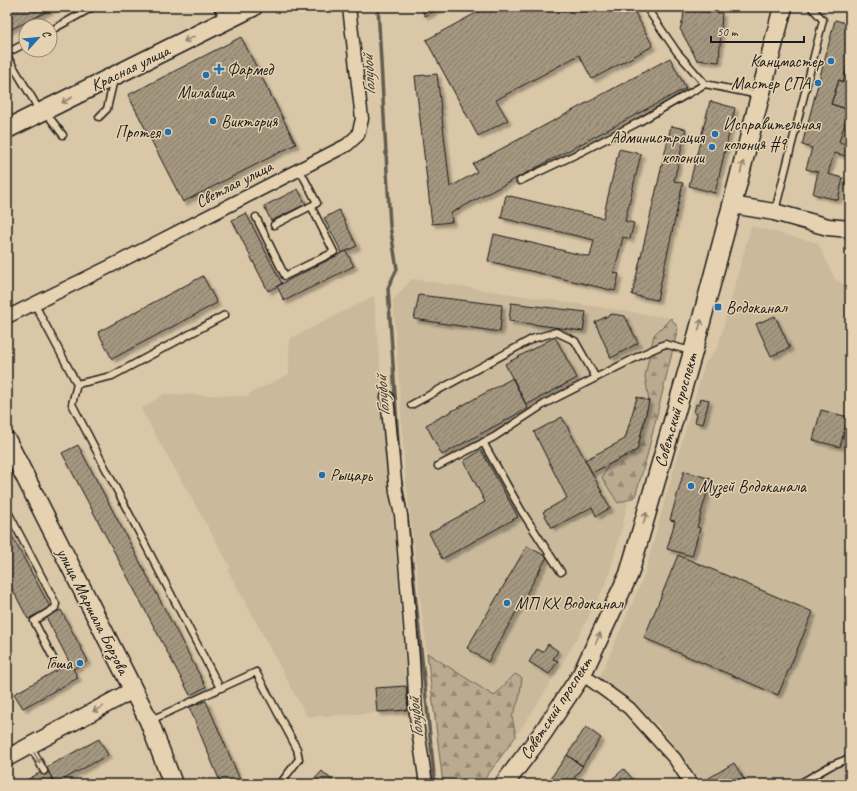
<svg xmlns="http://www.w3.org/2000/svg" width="857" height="791" font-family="Caveat,sans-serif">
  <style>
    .built { fill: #cab99b }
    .forest { fill: url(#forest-firs); stroke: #6b6456 }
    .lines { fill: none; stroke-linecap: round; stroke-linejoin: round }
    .stream { stroke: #625b50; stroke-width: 3.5 }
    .building { fill: url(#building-hatch); stroke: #1c1c1c; filter: url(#shadow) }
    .lane-casing { stroke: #1c1c1c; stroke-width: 9 }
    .street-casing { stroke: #1c1c1c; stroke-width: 15 }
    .secondary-casing { stroke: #1c1c1c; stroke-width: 19 }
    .primary-casing { stroke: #1c1c1c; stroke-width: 21 }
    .lane { stroke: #e6d2b0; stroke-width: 6 }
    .street { stroke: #e6d2b0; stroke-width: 12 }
    .secondary { stroke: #e6d2b0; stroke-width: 16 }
    .primary { stroke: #e6d2b0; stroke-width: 18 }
    .oneway { stroke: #8b806d }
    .poi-dot { fill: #1f6fb2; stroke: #e6d2b0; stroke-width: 1.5 }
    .labels { text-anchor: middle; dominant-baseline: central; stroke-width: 3; stroke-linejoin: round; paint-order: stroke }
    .poi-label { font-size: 17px; fill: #1c1c1c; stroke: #e6d2b0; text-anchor: start }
    .street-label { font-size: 17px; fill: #1c1c1c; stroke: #e6d2b0 }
    .water-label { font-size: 18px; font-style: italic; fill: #45413a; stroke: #e6d2b0 }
  </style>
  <defs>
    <pattern id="forest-firs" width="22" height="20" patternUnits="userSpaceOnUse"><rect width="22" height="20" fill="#baab90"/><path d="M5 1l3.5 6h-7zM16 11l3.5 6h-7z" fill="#968a75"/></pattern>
    <pattern id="building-hatch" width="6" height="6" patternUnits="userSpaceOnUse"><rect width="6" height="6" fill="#a59780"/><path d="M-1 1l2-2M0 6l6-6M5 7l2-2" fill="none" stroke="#867a68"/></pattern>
    <filter id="shadow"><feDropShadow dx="3.5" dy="3.5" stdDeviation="1" flood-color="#0004"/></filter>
  </defs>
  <rect width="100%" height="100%" fill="#dac7a7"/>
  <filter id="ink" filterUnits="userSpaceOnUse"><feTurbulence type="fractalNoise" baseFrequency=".025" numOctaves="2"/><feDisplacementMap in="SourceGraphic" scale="8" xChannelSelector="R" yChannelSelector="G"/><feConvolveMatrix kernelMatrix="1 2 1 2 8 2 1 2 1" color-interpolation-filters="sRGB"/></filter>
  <g filter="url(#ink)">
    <!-- built -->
    <path class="built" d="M751,226L818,243L835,279L850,288V784H702L658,725L598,681L644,576L667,492L705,363L718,347Z
      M412,279L671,318L625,515L608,579L580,633L553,679L527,720L481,784H443L406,482L393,300Z
      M374,296L409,711L307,717L228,570L231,568L141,409L164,394L249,396V394L289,374V339Z"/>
    <!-- forest -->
    <path class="forest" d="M671,318L678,328L647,456L635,497L618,503L602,478L608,465L637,450L649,401L645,376L654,335Z
      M427,653L494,696L515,674L522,678L519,699L512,717L516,736L481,784H443Z"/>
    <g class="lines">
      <!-- stream -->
      <path class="stream" d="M378,7L390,226L397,269L388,288L399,456
        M401,482L405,506
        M407,516L435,784"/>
    </g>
    <!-- building -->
    <path class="building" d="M7,7H56L8,31Z
      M420,7H443L425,16Z
      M487,7H632L653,46L592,79L579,55L496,100L508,120L478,136L426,40Z
      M684,10L722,13L719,62L697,60L680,29L683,20Z
      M835,20L850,24V57L843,82L839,80L831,104L849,110L839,142L850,145V157L834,153L828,174L843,178L838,200L813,194L818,172L806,169L812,148L802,145Z
      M241,37L296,144L183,202L128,95Z
      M670,58L686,88L451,213L452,222L432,224L415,76L437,74L450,187L477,172L473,164Z
      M839,80L850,84V110L831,104Z
      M710,101L735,108L715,193L689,186Z
      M671,126L686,129L674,181L683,183L657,300L632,295Z
      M619,149L641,154L625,221L634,223L630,239L623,237L614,273L619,274L615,291L488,261L494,234L590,257L594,240L501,218L506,195L603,218Z
      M298,189L306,204L271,221L264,206Z
      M339,210L357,246L342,253L324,218Z
      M246,213L282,284L268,291L232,220Z
      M346,251L354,266L284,301L277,286Z
      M203,276L217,303L112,359L98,332Z
      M419,295L502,305L500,332L414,319Z
      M511,303L586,312L583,331L509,321Z
      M612,314L625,316L638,343L611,358L595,322Z
      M775,316L790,348L771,356L756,324Z
      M555,337L577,378L526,405L505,364Z
      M513,378L528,408L442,455L426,425Z
      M637,397L649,401L637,450L592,473L585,460L625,439Z
      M701,398L709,400L703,424L695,422L697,414L694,413L696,404L699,405Z
      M821,410L848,417L840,447L813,440Z
      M562,417L589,467L610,508L596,516L592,507L552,528L543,512L567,498L534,432Z
      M78,445L206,687L190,695L62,453Z
      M481,450L518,517L442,559L429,533L485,502L464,461Z
      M684,471L711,479L697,527L700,528L692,556L667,549L675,521L670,520Z
      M7,527L50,607L28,619L7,579Z
      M527,546L547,557L488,662L467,648Z
      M678,555L813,612L778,695L644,638Z
      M61,610L88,661L73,669L46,617Z
      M548,644L558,651L553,659L558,661L549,674L529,662L537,649L543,652Z
      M70,663L78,678L23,708L14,694Z
      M406,686L408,710L377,712L375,688Z
      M206,701L242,784H221L189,707Z
      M586,727L601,738L582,766L567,755Z
      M99,739L108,755L55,784L46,767Z
      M567,755L583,766L570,784H551L548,782Z
      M734,763L747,784H713L709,778Z
      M47,769L55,784H24L23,782Z
      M624,769L637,784H606Z
      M322,771L336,784H310Z"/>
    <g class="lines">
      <!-- lane casing -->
      <g class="lane-casing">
        <path id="lane" d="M217,7L224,20
          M646,7L677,52L705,84L759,95
          M50,31L93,7
          M7,53L26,43
          M7,56L34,101L39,112
          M46,113L63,135
          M99,117L107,109L114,79
          M520,181L581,152L639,122L705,84
          M775,211L823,20L811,7
          M256,217L285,276L334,252L311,206
          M274,225L317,203L300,170
          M34,303L77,384L112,376L225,315
          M77,384L72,404L220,688
          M411,405L532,339L556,332L575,341L596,378
          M483,442L521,510L561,572
          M438,466L494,437L546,403L643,354L665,344L691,351
          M7,510L56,604L55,608L34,621L53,658
          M151,720L256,672L297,749L299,759L280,784
          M31,747L44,771
          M799,784L832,765L850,758"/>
      </g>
      <!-- street casing -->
      <g class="street-casing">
        <path id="street" d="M7,317L117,263L347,145L358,135L362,119L349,7
          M387,397L396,492L401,515L413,659L416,716L426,784
          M582,674L629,708L675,759L691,784"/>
      </g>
      <!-- secondary casing -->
      <g class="secondary-casing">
        <path id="secondary" d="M732,205L774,212L828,227L850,229
          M7,758L133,690"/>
      </g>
      <!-- primary casing -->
      <g class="primary-casing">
        <path id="primary" d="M7,129L253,7
          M7,441L149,721L173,784
          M504,784L542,734L582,674L629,574L693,352L732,205L783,7"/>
      </g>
      <!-- lane -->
      <use href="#lane" class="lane"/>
      <!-- street -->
      <use href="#street" class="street"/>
      <!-- secondary -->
      <use href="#secondary" class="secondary"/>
      <!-- primary -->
      <use href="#primary" class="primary"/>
    </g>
    <!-- one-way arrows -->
    <defs><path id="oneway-shaft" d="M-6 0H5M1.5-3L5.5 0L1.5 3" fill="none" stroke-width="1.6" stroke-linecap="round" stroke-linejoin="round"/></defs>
    <g class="oneway">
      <use href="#oneway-shaft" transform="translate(189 39) rotate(154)"/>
      <use href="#oneway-shaft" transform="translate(67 100) rotate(153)"/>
      <use href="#oneway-shaft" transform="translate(742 167) rotate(-76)"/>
      <use href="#oneway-shaft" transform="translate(700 325) rotate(-75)"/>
      <use href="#oneway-shaft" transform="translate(645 518) rotate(-73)"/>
      <use href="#oneway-shaft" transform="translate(598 638) rotate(-66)"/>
      <use href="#oneway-shaft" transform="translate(98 709) rotate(152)"/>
      <use href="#oneway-shaft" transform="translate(37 758) rotate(61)"/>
    </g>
  </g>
  <!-- markers -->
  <g class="poi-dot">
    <circle cx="831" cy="61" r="4"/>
    <path d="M217 63h4v4h4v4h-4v4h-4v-4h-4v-4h4z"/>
    <circle cx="206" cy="75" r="4"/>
    <circle cx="818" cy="83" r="4"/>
    <circle cx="213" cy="121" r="4"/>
    <circle cx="168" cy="132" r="4"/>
    <circle cx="715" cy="134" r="4"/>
    <circle cx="712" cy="147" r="4"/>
    <rect x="714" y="303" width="8" height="8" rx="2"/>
    <circle cx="322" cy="475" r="4"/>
    <circle cx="691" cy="486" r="4"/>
    <circle cx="507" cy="603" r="4"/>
    <circle cx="80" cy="663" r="4"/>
  </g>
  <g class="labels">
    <!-- poi labels -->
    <g class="poi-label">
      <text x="823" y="61" text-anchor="end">Канцмастер</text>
      <text x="227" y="69">Фармед</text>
      <text x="810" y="83" text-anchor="end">Мастер СПА</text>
      <text x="206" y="92" text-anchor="middle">Милавица</text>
      <text x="221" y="121">Виктория</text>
      <text x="723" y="124">Исправительная<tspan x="723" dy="20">колония #9</tspan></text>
      <text x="160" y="132" text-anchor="end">Протея</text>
      <text x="704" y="137" text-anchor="end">Администрация<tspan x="704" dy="20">колонии</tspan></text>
      <text x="726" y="307">Водоканал</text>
      <text x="330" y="475">Рыцарь</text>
      <text x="699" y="486">Музей Водоканала</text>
      <text x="515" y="603">МП КХ Водоканал</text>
      <text x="72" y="663" text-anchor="end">Гоша</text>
    </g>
    <!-- street labels -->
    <g class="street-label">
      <text transform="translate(130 68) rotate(-26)">Красная улица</text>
      <text transform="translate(234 184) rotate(-27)">Светлая улица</text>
      <text transform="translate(676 410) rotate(-74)">Советский проспект</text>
      <text transform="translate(93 611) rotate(63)">улица Маршала Борзова</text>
      <text transform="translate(556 708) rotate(-57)">Советский проспект</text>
    </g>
    <!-- water labels -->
    <g class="water-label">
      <text transform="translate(368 75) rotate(-93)">Голубой</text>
      <text transform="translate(382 396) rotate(-94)">Голубой</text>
      <text transform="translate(415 718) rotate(-96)">Голубой</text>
    </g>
  </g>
  <!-- margin -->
  <rect width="857" height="791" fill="none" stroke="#e6d2b0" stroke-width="24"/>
  <rect x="12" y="12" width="833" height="767" fill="none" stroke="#1c1c1c" stroke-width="1.5" filter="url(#ink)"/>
  <!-- north arrow -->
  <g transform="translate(38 38) rotate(63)"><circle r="19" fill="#e6d2b0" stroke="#958975"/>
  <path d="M0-3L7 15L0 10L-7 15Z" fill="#1f6fb2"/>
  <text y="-6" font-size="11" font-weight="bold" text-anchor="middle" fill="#1c1c1c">С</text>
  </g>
  <!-- scale -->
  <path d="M711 36v6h93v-6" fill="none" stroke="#1c1c1c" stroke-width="2"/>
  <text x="717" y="36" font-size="12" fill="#1c1c1c" stroke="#e6d2b0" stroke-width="3" paint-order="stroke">50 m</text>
</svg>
